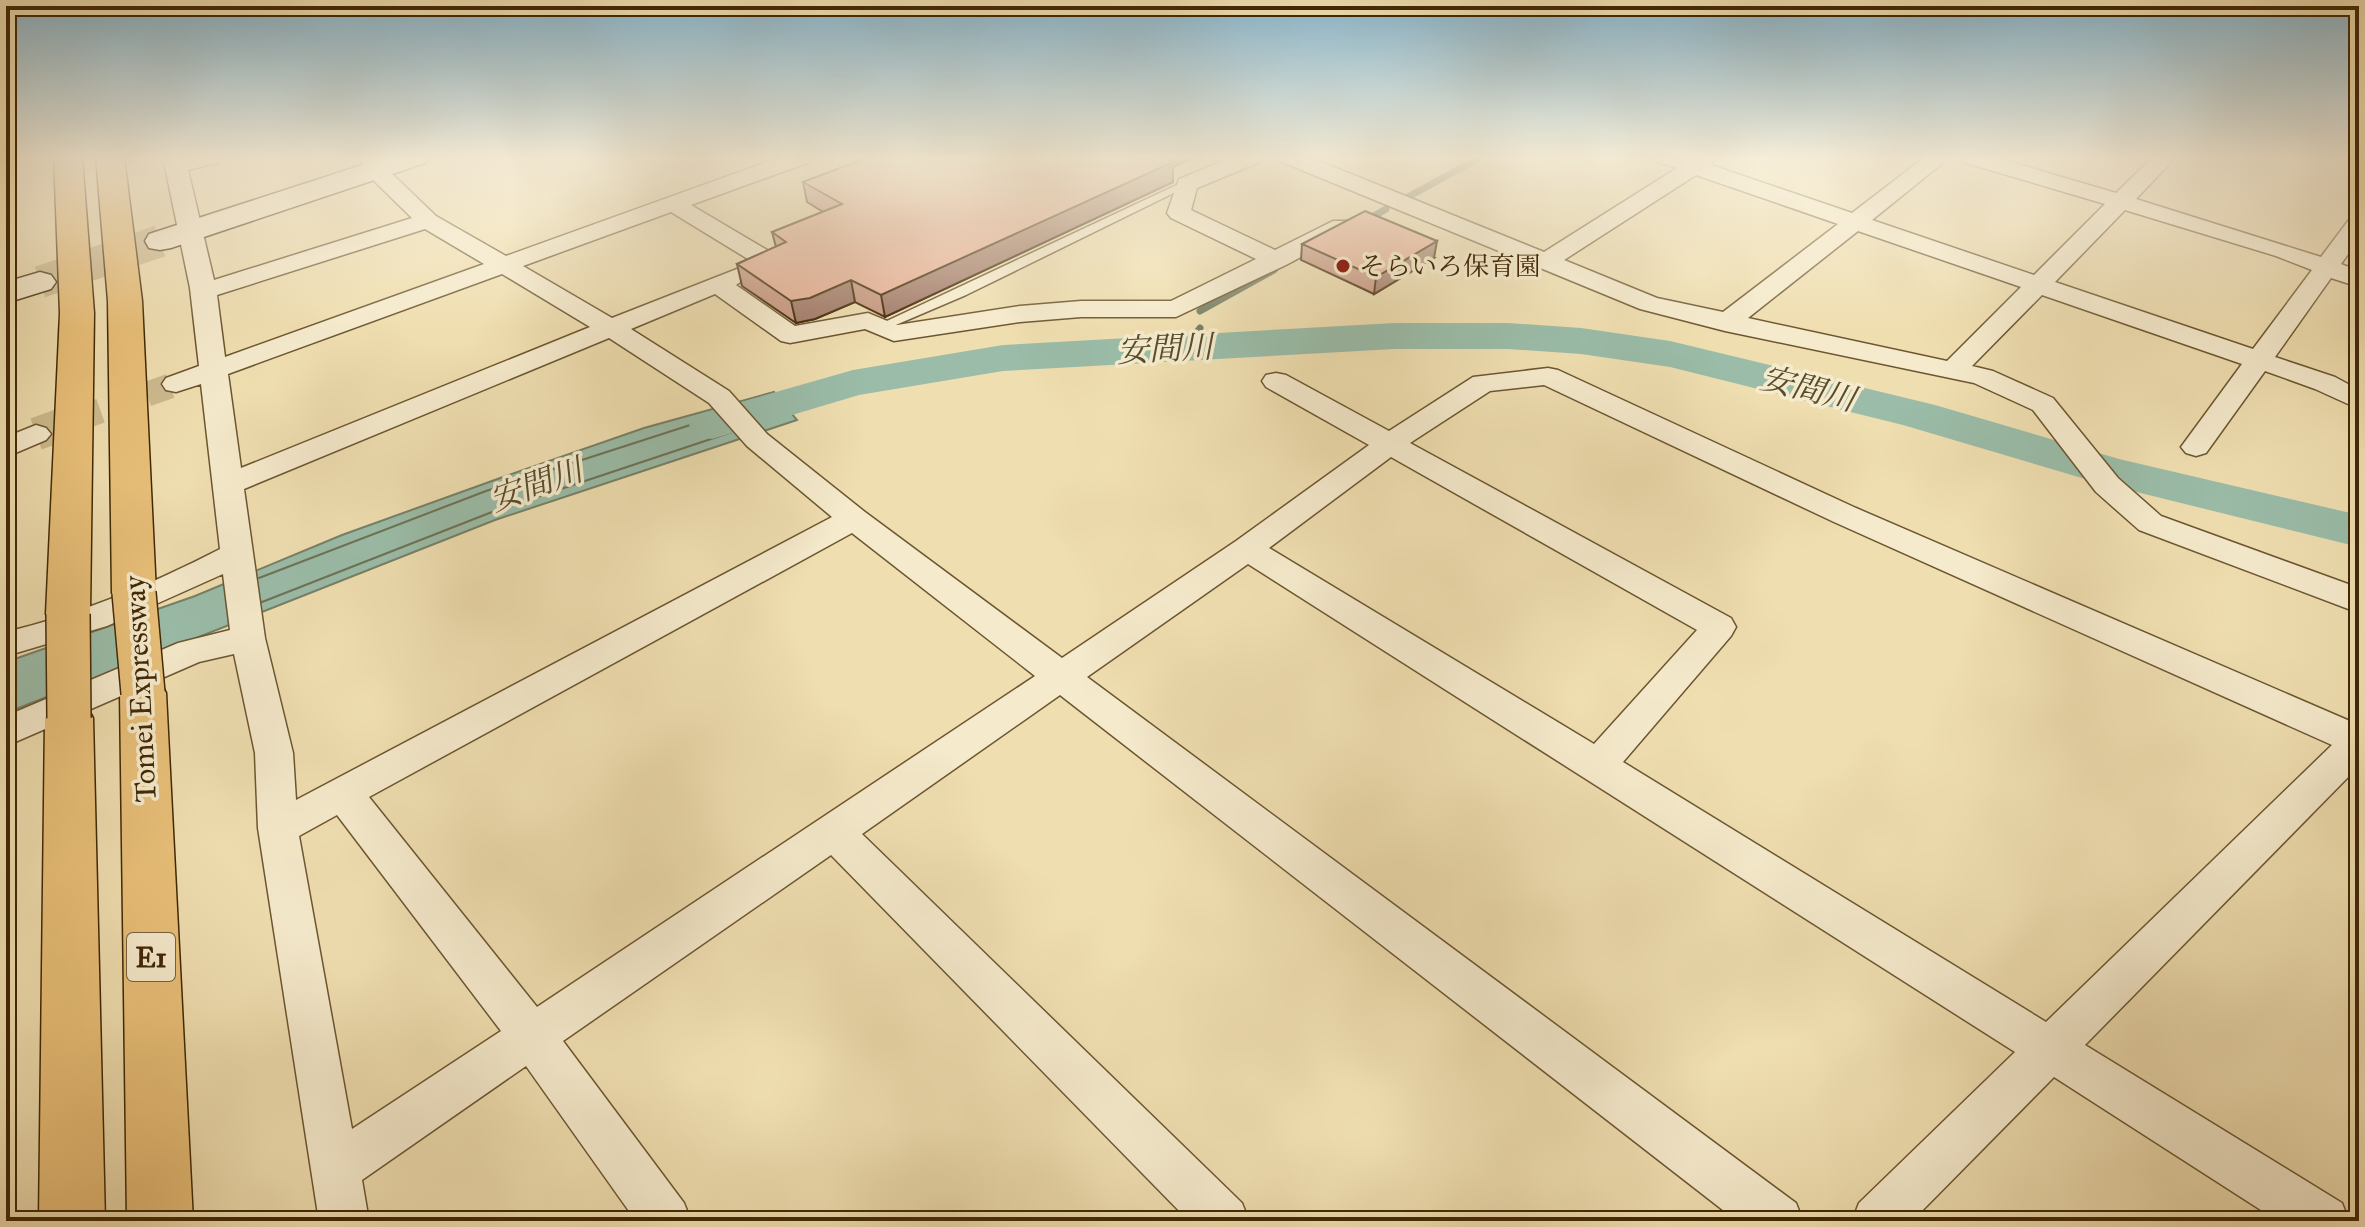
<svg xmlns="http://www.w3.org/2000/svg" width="2365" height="1227" font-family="'IM FELL Great Primer','Noto Serif JP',serif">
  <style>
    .water { fill: #9abca8; stroke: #768167; stroke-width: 2 }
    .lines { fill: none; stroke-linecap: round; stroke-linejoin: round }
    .shore { stroke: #6d7256; stroke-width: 2 }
    .stream { stroke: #768167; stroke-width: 7 }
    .river { fill: #9abca8; fill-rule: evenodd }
    .street-tunnel-far1 { stroke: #ccba8e; stroke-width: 25; stroke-dasharray: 25 12; stroke-linecap: butt }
    .street-tunnel { stroke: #ccba8e; stroke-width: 33; stroke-dasharray: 33 17; stroke-linecap: butt }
    .secondary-tunnel { stroke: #ccba8e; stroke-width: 32; stroke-dasharray: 32 16; stroke-linecap: butt }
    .lane-casing { stroke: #6c5630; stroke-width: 3 }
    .street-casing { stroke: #6c5630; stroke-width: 3 }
    .secondary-casing { stroke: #402805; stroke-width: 3 }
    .highway-casing { stroke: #402805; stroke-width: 3 }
    .lane { fill: #f5eacc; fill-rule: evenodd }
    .street { fill: #f5eacc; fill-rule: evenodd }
    .secondary { fill: #f5eacc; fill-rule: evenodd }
    .highway { fill: #e8bf78; fill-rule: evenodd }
    .highway-bridge-casing { stroke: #402805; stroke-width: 46; stroke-linecap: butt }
    .highway-bridge { stroke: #e8bf78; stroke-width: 43 }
    .wall { fill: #c79782; stroke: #402805; stroke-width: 2 }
    .shaded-wall { fill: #a27b6a; stroke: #402805; stroke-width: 2 }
    .building { fill: #e7b097; stroke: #402805; stroke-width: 2 }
    .poi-dot { fill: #8f2418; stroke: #f5eacc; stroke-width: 3 }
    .labels { text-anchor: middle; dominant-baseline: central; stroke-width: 7; stroke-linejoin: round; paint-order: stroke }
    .far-poi-label { font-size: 26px; fill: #402805; stroke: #f5eacc; text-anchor: start }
    .shield { fill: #f5eacc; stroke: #766241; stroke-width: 2 }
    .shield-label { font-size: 28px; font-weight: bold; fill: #402805 }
    .street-label { font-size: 30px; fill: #402805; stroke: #f5eacc }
    .water-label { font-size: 32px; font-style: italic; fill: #564d2e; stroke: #f5eacc }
  </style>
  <rect width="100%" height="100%" fill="#efdeb0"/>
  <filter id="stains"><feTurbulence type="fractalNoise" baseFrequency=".0025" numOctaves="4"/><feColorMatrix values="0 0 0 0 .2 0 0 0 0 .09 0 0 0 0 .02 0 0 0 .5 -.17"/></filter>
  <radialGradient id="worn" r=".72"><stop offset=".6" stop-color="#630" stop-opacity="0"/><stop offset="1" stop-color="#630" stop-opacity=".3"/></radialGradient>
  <!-- water -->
  <path class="water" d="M774,392L797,420L495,520L6,713V662L195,596L342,535L503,477L644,428Z"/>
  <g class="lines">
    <!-- shore -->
    <path class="shore" d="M259,578L486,491L718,416
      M262,602L492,512L732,432"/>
    <!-- stream -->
    <path class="stream" d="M1406,198L1481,157
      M1365,221L1386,209
      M1200,311L1274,270
      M1184,349L1200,328"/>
    <!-- river -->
    <path class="river" d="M1395,323H1508L1581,328L1670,341L1935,405L2119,459L2359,515V547L2092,481L1903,425L1670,367L1581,354L1508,349H1395L1003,371L859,395L712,439L696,435L689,425L696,415L853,370L1003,345Z"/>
    <!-- street-tunnel-far1 -->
    <path class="street-tunnel-far1" d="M77,419L176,384"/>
    <!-- street-tunnel -->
    <path class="street-tunnel" d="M36,434L83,417"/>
    <!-- secondary-tunnel -->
    <path class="secondary-tunnel" d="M40,282L160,241"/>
    <!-- lane casing -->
    <g class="lane-casing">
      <path id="lane" d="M1183,182L1192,184L966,295L884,330L880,331L874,327Z"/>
    </g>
    <!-- street casing -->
    <g class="street-casing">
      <path id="street" d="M163,157H223L220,162L188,170L214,280L412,218L368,175L366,166L357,157H382L388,164L387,169L436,216L506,256L781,157H813L810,162L691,205L779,257L782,262L779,267H761L671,212L523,266L612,318L737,269L746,271L749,276L736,285L795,326L868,313L897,325L1020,306L1081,301H1171L1256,259L1171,218L1167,213L1179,179L1233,157H1263L1260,162L1197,188L1191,210L1275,250L1333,221H1349L1353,226L1349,231L1286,265L1176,317H1081L1020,322L894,341L865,329L790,343L781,341L715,294L631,329L729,391L767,434L865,512L1062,658L1236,541L1369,445L1266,387L1262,381L1266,375L1276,373L1286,375L1389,431L1473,377L1548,368L1558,370L1856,508L2359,725V766L2085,1045L2342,1203L2349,1221H2278L2054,1077L1912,1221H1852L1859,1203L2015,1052L1248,564L1087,677L1796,1203L1803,1221H1737L1060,695L862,834L1242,1203L1249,1221H1189L831,855L563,1041L684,1203L691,1221H636L526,1066L362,1180L369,1221H319L258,828L255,753L234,654L199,662L6,746V716L178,643L230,630L223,574L107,626L6,656V632C81,614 152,584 220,549L201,384L176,392L166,390L162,384L166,378L199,366L190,288ZM425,229L484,264L225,357L217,295ZM502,274L590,327L241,468L228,374ZM609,338L709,403L747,446L832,517L296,800L293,753L265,638L244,489ZM1544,385L1834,522L2332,745L2046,1022L1623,762L1731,636L1736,627L1731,618L1410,443L1490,391ZM1391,457L1697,630L1594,744L1269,548ZM852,533L1035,676L537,1007L369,797ZM337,815L501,1031L352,1129L299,836Z
        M1279,157H1309L1544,252L1677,168L1657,162L1654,157H1715L1711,165L1852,213L1925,157H1950L1872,220L2034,275L2105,204L1963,162L1960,157H1994L2116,193L2153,157H2176L2136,199L2321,257L2351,217L2359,215V239L2341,264L2359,271V287L2331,278L2275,357L2335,377L2359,390V409L2315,389L2265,371L2206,453L2196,456L2186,453L2181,447L2242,364L2042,295L1972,366L1993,371L2053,398L2118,478L2161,516L2359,588V613L2139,530L2096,492L2033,410L1974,383L1725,331L1640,309L1282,162ZM1696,175L1838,224L1723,312L1657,298L1564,260ZM2125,210L2276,256L2312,270L2253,349L2055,282ZM1858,231L2021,287L1947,361L1748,318Z
        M36,425L46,428L51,434L46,440L6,457V437Z"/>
    </g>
    <!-- secondary casing -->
    <g class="secondary-casing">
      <path id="secondary" d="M387,157H429L425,163L171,248L160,250L149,248L145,241L149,234Z
        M40,272L51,275L56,282L51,289L6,303V282Z"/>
    </g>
    <!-- highway casing -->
    <g class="highway-casing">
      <path id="highway" d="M54,157H82L94,313L90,614L84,625L68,629L52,625L46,614L60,313Z
        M96,157H124L142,301L156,593L149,603L134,608L119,603L112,593L108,301Z
        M143,676L160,681L166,693L193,1221H127L120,693L126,681Z
        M69,700L86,705L93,718L105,1221H39L45,718L52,705Z"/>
    </g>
    <!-- lane -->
    <use href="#lane" class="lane"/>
    <!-- street -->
    <use href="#street" class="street"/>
    <!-- secondary -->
    <use href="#secondary" class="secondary"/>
    <!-- highway -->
    <use href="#highway" class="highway"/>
    <!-- highway-bridge casing -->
    <g class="highway-bridge-casing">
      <path id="highway-bridge" d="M134,593L143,693
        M68,614L69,718"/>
    </g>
    <!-- highway-bridge -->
    <use href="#highway-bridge" class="highway-bridge"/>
  </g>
  <!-- wall -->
  <path class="wall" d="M1173,167V182L885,317L855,302L815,319L796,323L742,286L737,264L776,247L772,232L823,212L807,202L803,182Z
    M1302,244L1434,258L1374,294L1301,260Z"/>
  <!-- shaded-wall -->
  <path class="shaded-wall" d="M1156,157H1195L1173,167V182L885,317L881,295Z
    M1437,241L1434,258L1374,294L1376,277Z
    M851,280L855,302L815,319L796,323L791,301Z"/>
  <!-- building -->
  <path class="building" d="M869,157H1162L1173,162L881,295L851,280L810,298L791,301L737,264L786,242L772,232L842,204L803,182Z
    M1365,211L1437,241L1376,277L1302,244Z"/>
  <!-- sky -->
  <linearGradient id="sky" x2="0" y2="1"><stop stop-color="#89b7ce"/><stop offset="0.48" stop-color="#f8f0db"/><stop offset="1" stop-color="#f8f0db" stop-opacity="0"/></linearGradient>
  <rect width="2365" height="329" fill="url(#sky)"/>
  <!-- markers -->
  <circle class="poi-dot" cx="1343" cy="266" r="8"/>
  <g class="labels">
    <!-- far-poi labels -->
    <g class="far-poi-label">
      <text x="1359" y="266">そらいろ保育園</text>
    </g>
    <!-- shield labels -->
    <rect class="shield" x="127" y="933" width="48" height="48" rx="6"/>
    <g class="shield-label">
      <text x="151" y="957">E1</text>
    </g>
    <!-- street labels -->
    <g class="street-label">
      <text transform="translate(140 689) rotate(-93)">Tomei Expressway</text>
    </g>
    <!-- water labels -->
    <g class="water-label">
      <text transform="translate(1165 349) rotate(-3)">安間川</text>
      <text transform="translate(1808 389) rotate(14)">安間川</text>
      <text transform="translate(536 485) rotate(-20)">安間川</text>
    </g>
  </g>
  <!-- margin -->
  <rect width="2365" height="1227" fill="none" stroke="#efdeb0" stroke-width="32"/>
  <rect x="8" y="8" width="2349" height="1211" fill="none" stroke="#402805" stroke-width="4"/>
  <rect x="16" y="16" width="2333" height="1195" fill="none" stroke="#402805" stroke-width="2"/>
  <rect width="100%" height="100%" filter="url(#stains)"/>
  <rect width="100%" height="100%" fill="url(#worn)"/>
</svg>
